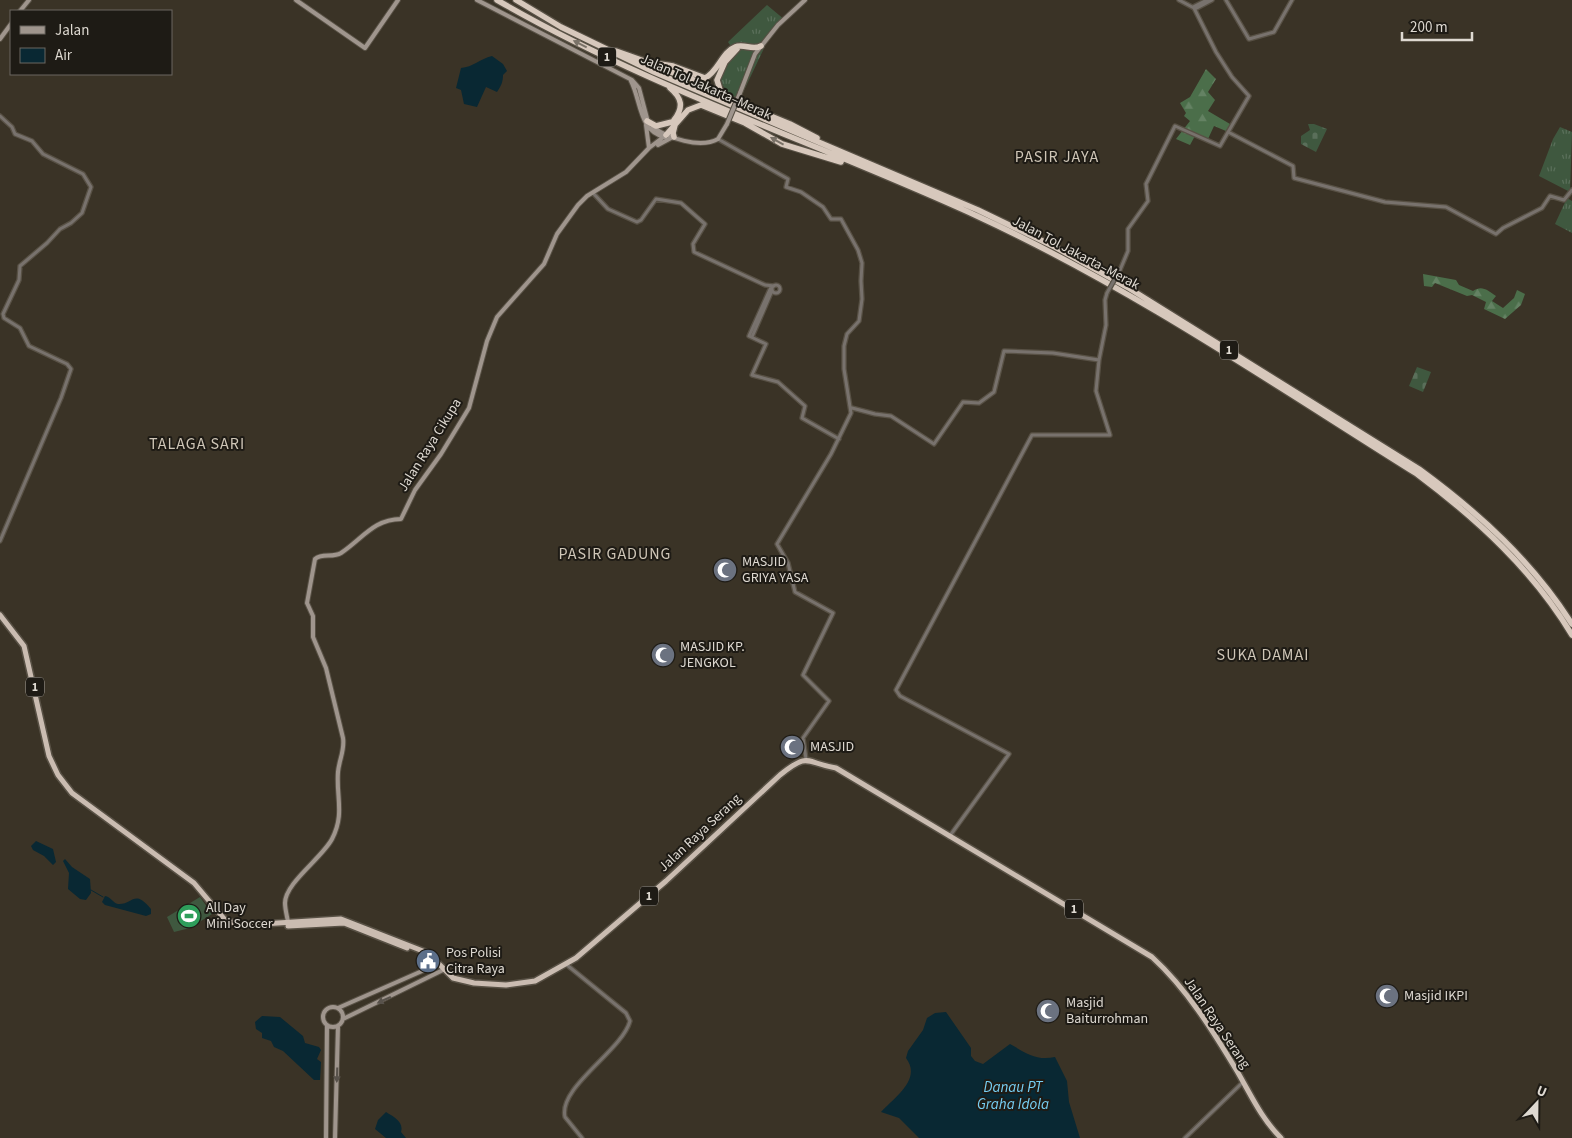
<svg xmlns="http://www.w3.org/2000/svg" width="1572" height="1138" font-family="'Source Sans 3',sans-serif">
  <style>
    .grass { fill: url(#grass-tufts) }
    .forest { fill: url(#forest-firs) }
    .cemetery { fill: url(#cemetery-stones) }
    .pitch { fill: #3f583f }
    .water { fill: #092833 }
    .lines { fill: none; stroke-linecap: round; stroke-linejoin: round }
    .stream { stroke: #092833; stroke-width: 1 }
    .tertiary-casing { stroke: #585145; stroke-width: 5.5 }
    .secondary-casing { stroke: #585145; stroke-width: 6 }
    .trunk-casing { stroke: #585145; stroke-width: 8 }
    .motorway-casing { stroke: #585145; stroke-width: 8 }
    .tertiary { stroke: #78726d; stroke-width: 3 }
    .secondary { stroke: #9f958d; stroke-width: 4 }
    .trunk { stroke: #cabcb1; stroke-width: 5 }
    .motorway { stroke: #d7c8bc; stroke-width: 5.5 }
    .tertiary-bridge-casing { stroke: #585145; stroke-width: 5.5; stroke-linecap: butt }
    .secondary-bridge-casing { stroke: #585145; stroke-width: 6; stroke-linecap: butt }
    .tertiary-bridge { stroke: #78726d; stroke-width: 3 }
    .secondary-bridge { stroke: #9f958d; stroke-width: 4 }
    .oneway { fill: #7a7268 }
    .oneway2 { fill: #58524b }
    .labels { text-anchor: middle; dominant-baseline: central; stroke-width: 4; stroke-linejoin: round; paint-order: stroke }
    .shield { fill: #1e1b15; stroke: #a4a099; stroke-width: 1 }
    .shield-label { font-size: 12px; font-weight: bold; fill: #ded9d1 }
    .street-label { font-size: 14px; fill: #ded9d1; stroke: #1e1b15 }
    .poi-label { font-size: 14px; fill: #ded9d1; stroke: #1e1b15; text-anchor: start }
    .water-label { font-size: 15px; font-style: italic; fill: #77cff4; stroke: #1e1b15 }
    .quarter-label { font-size: 16px; letter-spacing: 1px; fill: #cfc6b7; stroke: #1e1b15 }
  </style>
  <defs>
    <pattern id="grass-tufts" width="24" height="20" patternUnits="userSpaceOnUse" patternTransform="scale(1.25)"><rect width="24" height="20" fill="#3f583f"/><path d="M3 7l-1-3M5 7V3M7 7l1-3M15 17l-1-3M17 17v-4M19 17l1-3" fill="none" stroke="#5a6f5a"/></pattern>
    <pattern id="forest-firs" width="22" height="20" patternUnits="userSpaceOnUse" patternTransform="scale(1.25)"><rect width="22" height="20" fill="#4b6e4a"/><path d="M5 1l3.5 6h-7zM16 11l3.5 6h-7z" fill="#648263"/></pattern>
    <pattern id="cemetery-stones" width="16" height="16" patternUnits="userSpaceOnUse" patternTransform="scale(1.25)"><rect width="16" height="16" fill="#3f583f"/><path d="M2 7V4a2 2 0 0 1 4 0v3zM10 15v-3a2 2 0 0 1 4 0v3z" fill="#5a6f5a"/></pattern>
  </defs>
  <rect width="100%" height="100%" fill="#3a3326"/>
  <!-- grass -->
  <path class="grass" d="M767,5L785,20L766,44L739,101C713,82 718,75 734,51L728,42Z
    M1560,127L1572,132L1570,192L1539,176L1553,139Z
    M1567,198L1572,201V233L1555,224Z"/>
  <!-- forest -->
  <path class="forest" d="M1206,69L1216,79L1208,92L1215,100L1208,111L1230,124L1226,131L1214,126L1208,139L1196,134L1190,145L1176,139L1190,121L1184,116L1186,113L1180,103L1190,97Z
    M1423,274L1456,280L1459,285L1473,291C1482,285 1487,290 1496,296L1492,301L1503,308L1514,298L1517,290L1525,294L1521,305L1505,319L1484,309L1486,302L1472,295L1467,296L1435,283L1432,287L1424,286Z"/>
  <!-- cemetery -->
  <path class="cemetery" d="M1308,124H1314L1327,129L1316,152L1301,144V136L1310,130Z
    M1417,367L1431,372L1423,392L1409,386Z"/>
  <!-- pitch -->
  <path class="pitch" d="M200,897L212,914L190,928L174,932L167,917Z"/>
  <!-- water -->
  <path class="water" d="M492,56L503,64L507,71L503,75C503,82 501,86 497,92L486,87L477,107L464,104L461,90L456,88L461,68C473,67 480,59 492,56Z
    M36,841L53,849L56,862L53,865L44,856L33,850L31,846Z
    M65,859L72,867L90,879L91,893L86,900L80,899L68,889L69,873L63,861Z
    M105,896C111,897 113,903 118,904C133,905 134,888 151,909V914L146,916L105,905L102,902Z
    M946,1012L971,1048V1056L975,1061L983,1064L1010,1044C1026,1053 1036,1061 1055,1057L1067,1081L1069,1102L1080,1138H919L899,1118L881,1112C895,1097 922,1079 906,1058L908,1051L923,1030L927,1018L935,1013Z
    M262,1016L280,1017L303,1036L305,1043L319,1047L321,1050L317,1059L321,1062L320,1080H314L283,1051L274,1047L271,1041L262,1038V1033L256,1029L255,1022Z
    M386,1112C394,1117 404,1122 401,1132L406,1138H386L375,1129L378,1120Z"/>
  <g class="lines">
    <!-- stream -->
    <path class="stream" d="M91,890L103,897"/>
    <!-- tertiary casing -->
    <g class="tertiary-casing">
      <path id="tertiary" d="M1226,0L1249,39L1274,32L1292,0
        M1193,7L1207,0
        M1195,9L1212,0
        M0,116L12,127L15,134L32,141L43,154L83,174L91,187L82,213L71,223L60,229L47,243L20,266L19,280L3,314L4,318L20,328L29,346L67,364L71,369L61,398L0,541
        M1228,132L1293,166L1294,178L1385,202L1446,207L1496,234L1503,228L1542,208L1550,196L1564,200L1572,190
        M718,139L788,179L786,187L801,192L823,207L831,219H841L858,250L862,263L861,281L862,299L859,321L847,334L844,346V369L851,413L831,454L777,544L788,563L795,592L833,613L803,675L829,701L803,738L806,759
        M593,193L608,209L637,222L641,220L656,199L681,203L705,224L693,244L694,252L765,285L774,286
        M1120,270L1128,251V229L1148,201L1146,184L1175,126L1220,146L1249,96L1232,77L1216,52L1194,8L1179,0
        M772 289a4 4 0 1 1 8 0a4 4 0 1 1-8 0Z
        M771,287L749,336L766,344L752,375L778,382L805,406L802,418L839,439
        M752,337L771,293V288
        M852,408L875,414L891,416L934,444L963,402L979,403L994,392L1004,351L1053,353L1099,360
        M949,837L1009,754L900,696L896,690L1032,435H1110L1096,391L1099,360L1106,325L1105,300L1107,293
        M567,965L626,1013L630,1021C622,1051 558,1087 565,1117L582,1138
        M1185,1138L1242,1083"/>
    </g>
    <!-- secondary casing -->
    <g class="secondary-casing">
      <path id="secondary" d="M296,0L365,48L398,0
        M477,0L632,80L639,88L648,122
        M20,11L29,0
        M0,39L11,24
        M631,81C641,100 639,132 665,137
        M740,93L755,54L778,25L805,0
        M646,125L649,148
        M653,127C668,138 700,149 718,139L727,124
        M658,145L671,138
        M288,922C287,916 285,909 285,903C285,883 322,858 332,839C345,814 336,797 338,772C339,760 345,750 343,738L326,668L313,637V616L307,603L315,559C322,553 333,558 341,553C362,539 374,519 401,519L415,490L441,454L469,408L487,341L497,317L544,264L557,234L578,205L587,196L626,172L649,148L666,135
        M323 1017a10 10 0 1 1 20 0a10 10 0 1 1-20 0Z
        M338,1008L438,964
        M343,1019L443,970
        M326,1138L327,1026
        M335,1138L338,1026"/>
    </g>
    <!-- trunk casing -->
    <g class="trunk-casing">
      <path id="trunk" d="M0,615L24,646L49,756L58,775L72,793L194,883L226,921L245,925L341,919L428,953L453,978L474,983L506,985L535,981L576,958L666,881L780,775C810,751 805,763 836,768L1152,957C1187,989 1213,1031 1237,1071C1251,1095 1261,1118 1281,1138
        M288,926L344,923L407,948"/>
    </g>
    <!-- motorway casing -->
    <g class="motorway-casing">
      <path id="motorway" d="M497,0C649,88 818,143 977,216C1131,287 1273,384 1417,474C1477,519 1533,570 1572,635
        M516,0L561,27L654,72L978,210L1055,247L1127,287L1419,469C1479,513 1532,561 1572,624
        M737,49L725,62L717,80L720,90L725,97L790,124L817,138
        M616,51L647,62L673,66L705,78C718,72 722,52 735,47C744,43 752,51 761,46
        M650,66L688,77L722,95
        M670,88C682,98 684,107 674,120
        M647,121L656,126L672,122
        M666,135L688,110L701,105L745,123L782,144L841,162
        M674,137L673,133L675,125"/>
    </g>
    <!-- tertiary -->
    <use href="#tertiary" class="tertiary"/>
    <!-- secondary -->
    <use href="#secondary" class="secondary"/>
    <!-- trunk -->
    <use href="#trunk" class="trunk"/>
    <!-- motorway -->
    <use href="#motorway" class="motorway"/>
    <!-- tertiary-bridge casing -->
    <g class="tertiary-bridge-casing">
      <path id="tertiary-bridge" d="M1107,293L1120,270"/>
    </g>
    <!-- secondary-bridge casing -->
    <g class="secondary-bridge-casing">
      <path id="secondary-bridge" d="M727,124L740,93"/>
    </g>
    <!-- tertiary-bridge -->
    <use href="#tertiary-bridge" class="tertiary-bridge"/>
    <!-- secondary-bridge -->
    <use href="#secondary-bridge" class="secondary-bridge"/>
  </g>
  <!-- one-way arrows -->
  <defs><path id="oneway-solid" d="M-6-.8H1V-3.2L6.5 0L1 3.2V.8H-6Z" transform="scale(1.25)"/></defs>
  <g class="oneway">
    <use href="#oneway-solid" transform="translate(580 44) rotate(-153)"/>
    <use href="#oneway-solid" transform="translate(777 141) rotate(-151)"/>
  </g>
  <g class="oneway2">
    <use href="#oneway-solid" transform="translate(384 1000) rotate(155)"/>
    <use href="#oneway-solid" transform="translate(337 1075) rotate(92)"/>
  </g>
  <!-- icons -->
  <defs>
    <g id="mosque-disc" transform="scale(1.25)"><circle r="9.5" fill="#6b7280" stroke="#1e1b15"/><path d="M3.5-4.9A6 6 0 1 0 3.5 4.9A5 5 0 1 1 3.5-4.9Z" fill="#fff"/></g>
    <g id="stadium-disc" transform="scale(1.25)"><circle r="9.5" fill="#2e9e5b" stroke="#1e1b15"/><path d="M0-5a6.5 5 0 1 0 0 10a6.5 5 0 1 0 0-10ZM-3.5-1.8h7v3.6h-7Z" fill="#fff"/></g>
    <g id="civic-disc" transform="scale(1.25)"><circle r="9.5" fill="#5c6f8a" stroke="#1e1b15"/><path d="M-.6-6.5H3V-4.5H.6V-3L4-1V1h2V6H-6V1h2V-1L-.6-3ZM-1.2 2.5V6h2.4V2.5Z" fill="#fff"/></g>
  </defs>
  <g fill-rule="evenodd">
    <use href="#mosque-disc" x="725" y="570"/>
    <use href="#mosque-disc" x="663" y="655"/>
    <use href="#mosque-disc" x="792" y="747"/>
    <use href="#stadium-disc" x="189" y="916"/>
    <use href="#civic-disc" x="428" y="961"/>
    <use href="#mosque-disc" x="1387" y="996"/>
    <use href="#mosque-disc" x="1048" y="1011"/>
  </g>
  <g class="labels">
    <!-- shield labels -->
    <g class="shield">
      <rect x="598" y="47.5" width="18" height="19" rx="4"/>
      <rect x="1220" y="340.5" width="18" height="19" rx="4"/>
      <rect x="26" y="677.5" width="18" height="19" rx="4"/>
      <rect x="640" y="886.5" width="18" height="19" rx="4"/>
      <rect x="1065" y="899.5" width="18" height="19" rx="4"/>
    </g>
    <g class="shield-label">
      <text x="607" y="57">1</text>
      <text x="1229" y="350">1</text>
      <text x="35" y="687">1</text>
      <text x="649" y="896">1</text>
      <text x="1074" y="909">1</text>
    </g>
    <!-- street labels -->
    <g class="street-label">
      <text transform="translate(706 87) rotate(24)">Jalan Tol Jakarta–Merak</text>
      <text transform="translate(1076 253) rotate(28)">Jalan Tol Jakarta–Merak</text>
      <text transform="translate(430 445) rotate(-58)">Jalan Raya Cikupa</text>
      <text transform="translate(700 833) rotate(-43)">Jalan Raya Serang</text>
      <text transform="translate(1217 1023) rotate(56)">Jalan Raya Serang</text>
    </g>
    <!-- poi labels -->
    <g class="poi-label">
      <text x="742" y="562">MASJID<tspan x="742" dy="16">GRIYA YASA</tspan></text>
      <text x="680" y="647">MASJID KP.<tspan x="680" dy="16">JENGKOL</tspan></text>
      <text x="810" y="747">MASJID</text>
      <text x="206" y="908">All Day<tspan x="206" dy="16">Mini Soccer</tspan></text>
      <text x="446" y="953">Pos Polisi<tspan x="446" dy="16">Citra Raya</tspan></text>
      <text x="1404" y="996">Masjid IKPI</text>
      <text x="1066" y="1003">Masjid<tspan x="1066" dy="16">Baiturrohman</tspan></text>
    </g>
    <!-- water labels -->
    <g class="water-label">
      <text x="1013" y="1087">Danau PT<tspan x="1013" dy="17">Graha Idola</tspan></text>
    </g>
    <!-- quarter labels -->
    <g class="quarter-label">
      <text x="1057" y="157">PASIR JAYA</text>
      <text x="197" y="444">TALAGA SARI</text>
      <text x="615" y="554">PASIR GADUNG</text>
      <text x="1263" y="655">SUKA DAMAI</text>
    </g>
  </g>
  <!-- legend -->
  <rect x="10" y="10" width="162" height="65" fill="#1e1b15" stroke="#6b6760"/>
  <rect x="20" y="26" width="25" height="8" fill="#9f958d" stroke="#6b6760"/>
  <text x="55" y="35" font-size="15" fill="#ded9d1">Jalan</text>
  <rect x="20" y="48" width="25" height="15" fill="#092833" stroke="#6b6760"/>
  <text x="55" y="60" font-size="15" fill="#ded9d1">Air</text>
  <!-- north arrow -->
  <g transform="translate(1537 1103) rotate(22)" stroke="#1e1b15" stroke-width="4" paint-order="stroke">
  <path d="M0-4L9 19L0 12L-9 19Z" fill="#ded9d1"/>
  <text y="-8" font-size="14" font-weight="bold" text-anchor="middle" fill="#ded9d1">U</text>
  </g>
  <!-- scale -->
  <path d="M1402 32v8h70v-8" fill="none" stroke="#ded9d1" stroke-width="2.5"/>
  <text x="1410" y="32" font-size="15" fill="#ded9d1" stroke="#1e1b15" stroke-width="4" paint-order="stroke">200 m</text>
</svg>
